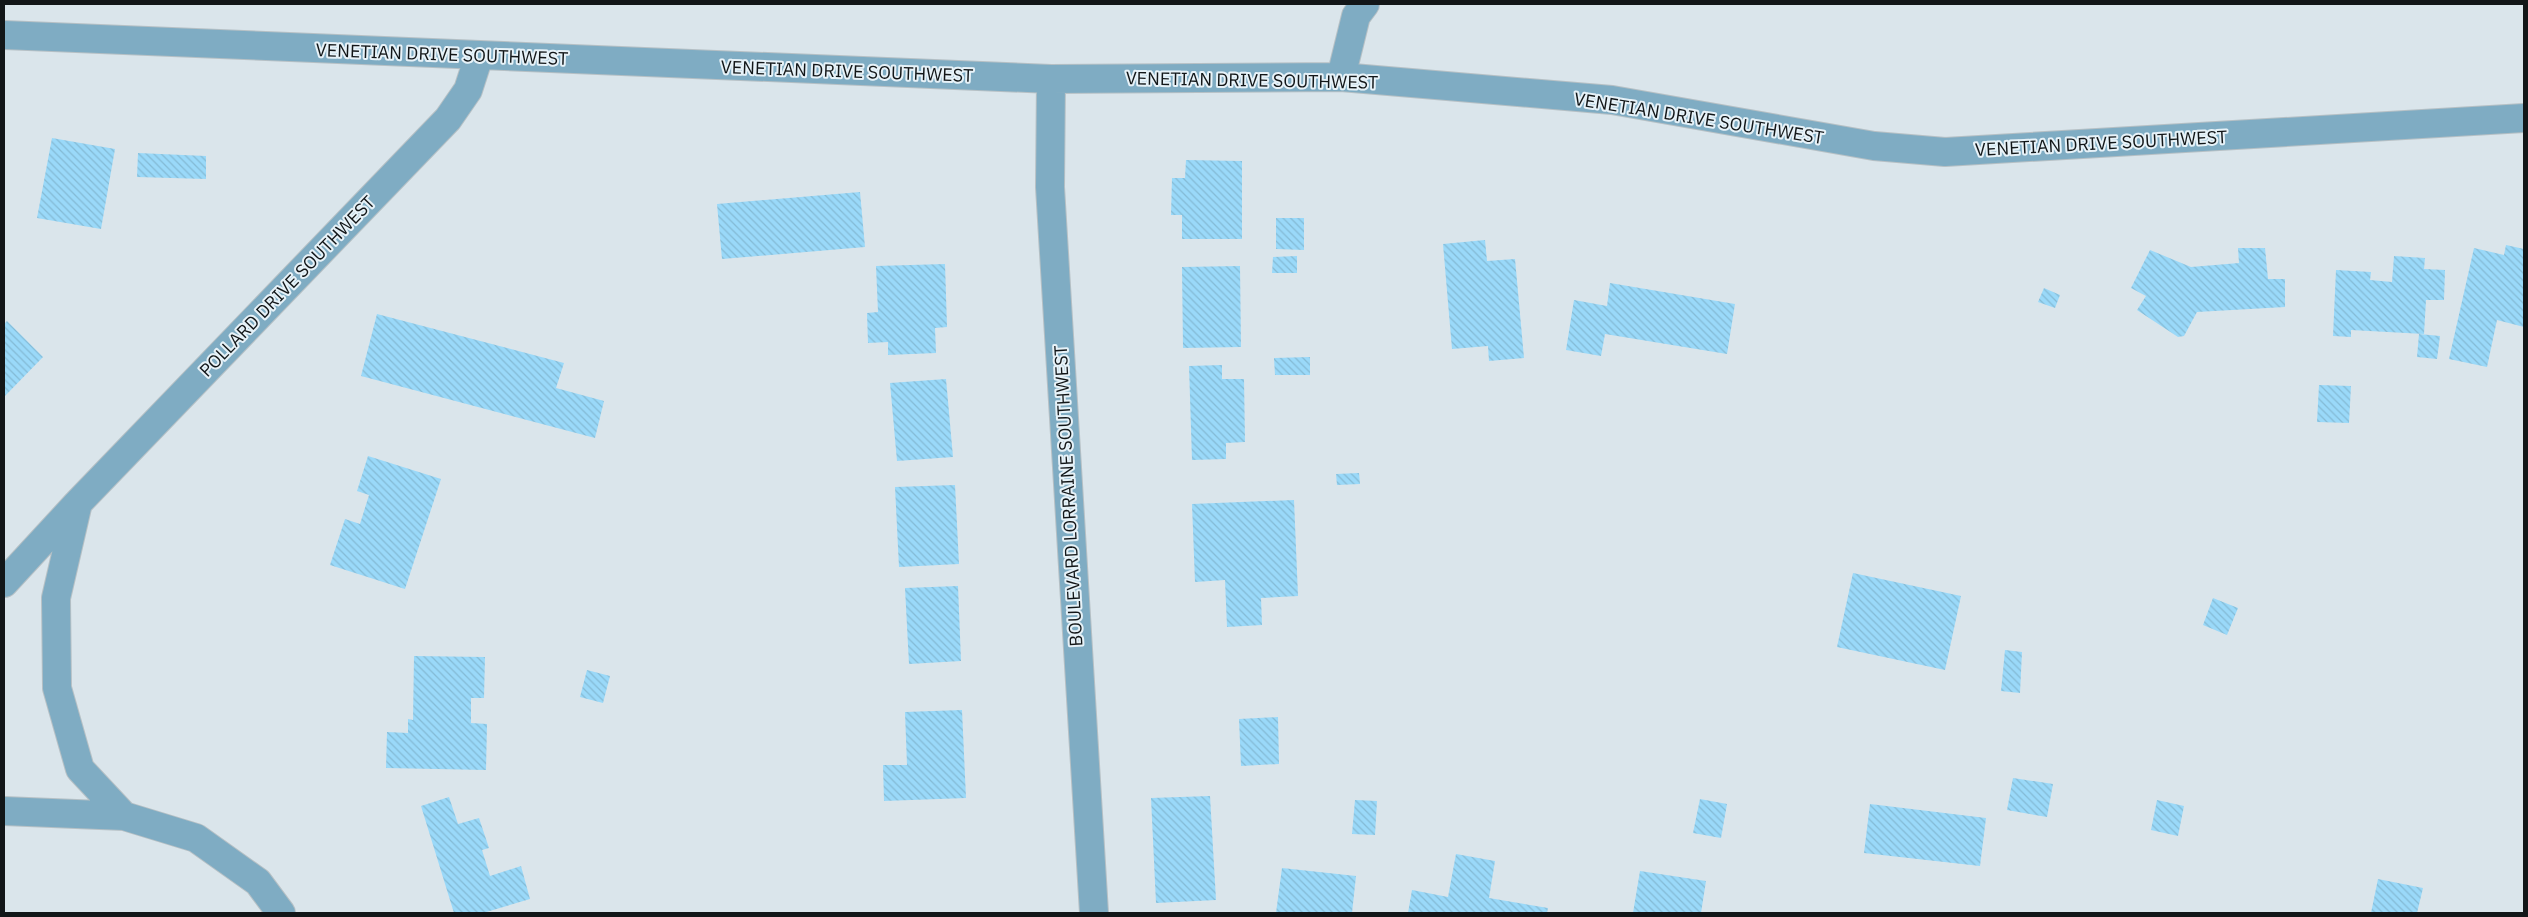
<svg xmlns="http://www.w3.org/2000/svg" width="2528" height="917" font-family="'IBM Plex Sans',sans-serif">
  <style>
    .building { fill: url(#building-back-hatch) }
    .lines { fill: none; stroke-linecap: round; stroke-linejoin: round }
    .minor-casing { stroke: #b6c0c5; stroke-width: 30 }
    .minor { stroke: #7facc3; stroke-width: 28 }
    .labels { text-anchor: middle; dominant-baseline: central; stroke-width: 4; stroke-linejoin: round; paint-order: stroke }
    .street-label { font-size: 18px; fill: #121618; stroke: #e7f2f8 }
  </style>
  <defs>
    <pattern id="building-back-hatch" width="6" height="6" patternUnits="userSpaceOnUse" patternTransform="scale(1.25)"><rect width="6" height="6" fill="#9ad9f9"/><path d="M-1 5l2 2M0 0l6 6M5-1l2 2" fill="none" stroke="#84bad5"/></pattern>
  </defs>
  <rect width="100%" height="100%" fill="#dae5eb"/>
  <!-- building -->
  <path class="building" d="M52,138L115,149L101,229L37,218Z
    M138,153L206,156V179L137,177Z
    M1186,160L1242,161V239H1182V215H1171L1172,178H1185Z
    M860,192L865,247L722,259L717,204Z
    M1276,218H1304V250L1276,249Z
    M1485,240L1487,261L1515,259L1524,358L1489,361L1488,346L1452,349L1443,244Z
    M2506,245L2524,249V327L2497,320L2487,367L2449,359L2474,248L2504,255Z
    M2238,248H2265L2268,279H2285V307L2197,312L2184,336L2178,337L2137,310L2146,296L2131,288L2150,250L2191,267L2239,263Z
    M1297,256V273H1272L1273,257Z
    M2394,256L2425,258L2424,269L2445,270L2444,300H2426L2424,334L2351,330V337L2333,336L2336,270L2371,272L2370,280L2392,282Z
    M945,264L947,327L935,328L936,353L888,355V342L868,343L867,313L878,312L876,266Z
    M1240,266L1241,347L1183,348L1182,267Z
    M1610,283L1735,304L1727,354L1605,334L1601,356L1566,350L1574,300L1607,306Z
    M2044,288L2060,295L2055,308L2038,302Z
    M377,314L564,363L556,388L604,401L595,438L361,376Z
    M7,321L43,357L4,397V324Z
    M2419,334L2440,336L2437,359L2417,357Z
    M1310,357V375H1275L1274,358Z
    M1222,365V379H1244L1245,442L1226,443V459L1192,460L1189,366Z
    M946,379L953,457L897,461L890,383Z
    M2319,385L2351,386L2349,423L2317,422Z
    M368,456L441,479L405,589L330,565L345,519L360,524L369,495L357,491Z
    M1359,473L1360,484L1337,485L1336,474Z
    M955,485L959,564L899,567L895,487Z
    M1294,500L1298,596L1261,598L1262,625L1227,627L1225,580L1195,582L1192,504Z
    M1853,573L1961,596L1945,670L1837,647Z
    M958,586L961,661L909,664L905,588Z
    M2213,598L2238,608L2227,635L2203,625Z
    M2005,650L2022,652L2020,693L2001,691Z
    M414,656L485,657L484,698H471V723L487,724L486,770L386,768L387,732L408,733V719L413,720Z
    M587,670L610,676L603,703L580,697Z
    M962,710L966,798L884,801L883,765H907L905,712Z
    M1278,717L1279,764L1241,766L1239,719Z
    M2013,778L2053,784L2047,817L2007,810Z
    M1210,796L1216,900L1156,903L1151,798Z
    M449,797L458,824L479,818L489,848L482,850L490,876L521,866L530,899L483,913H454L421,806Z
    M1700,799L1727,804L1721,838L1693,833Z
    M1355,800L1377,801L1375,835L1352,834Z
    M2157,800L2184,806L2178,836L2151,830Z
    M1870,804L1986,818L1980,866L1864,853Z
    M1456,854L1495,861L1489,898L1548,908L1547,913H1408L1412,890L1448,897Z
    M1282,868L1356,876L1352,913H1276Z
    M1640,871L1706,881L1701,913H1633Z
    M2378,879L2423,888L2417,913H2371Z"/>
  <g class="lines">
    <!-- minor casing -->
    <g class="minor-casing">
      <path id="minor" d="M4,35L1051,79L1341,77L1612,100L1874,146L1945,152L2524,118
        M1341,77L1356,16L1365,4
        M1051,79L1050,187L1094,913
        M4,583L77,504
        M4,811L124,816
        M281,913L258,882L196,838L124,816L80,769L57,688L56,598L78,503L448,119L468,90L479,56"/>
    </g>
    <!-- minor -->
    <use href="#minor" class="minor"/>
  </g>
  <g class="labels">
    <!-- street labels -->
    <g class="street-label">
      <text transform="translate(442 54) rotate(2)">VENETIAN DRIVE SOUTHWEST</text>
      <text transform="translate(847 71) rotate(2)">VENETIAN DRIVE SOUTHWEST</text>
      <text transform="translate(1252 80) rotate(1)">VENETIAN DRIVE SOUTHWEST</text>
      <text transform="translate(1699 118) rotate(9)">VENETIAN DRIVE SOUTHWEST</text>
      <text transform="translate(2101 143) rotate(-3)">VENETIAN DRIVE SOUTHWEST</text>
      <text transform="translate(287 286) rotate(-46)">POLLARD DRIVE SOUTHWEST</text>
      <text transform="translate(1068 496) rotate(-93)">BOULEVARD LORRAINE SOUTHWEST</text>
    </g>
  </g>
  <!-- border -->
  <rect width="2528" height="917" fill="none" stroke="#121618" stroke-width="10"/>
</svg>
